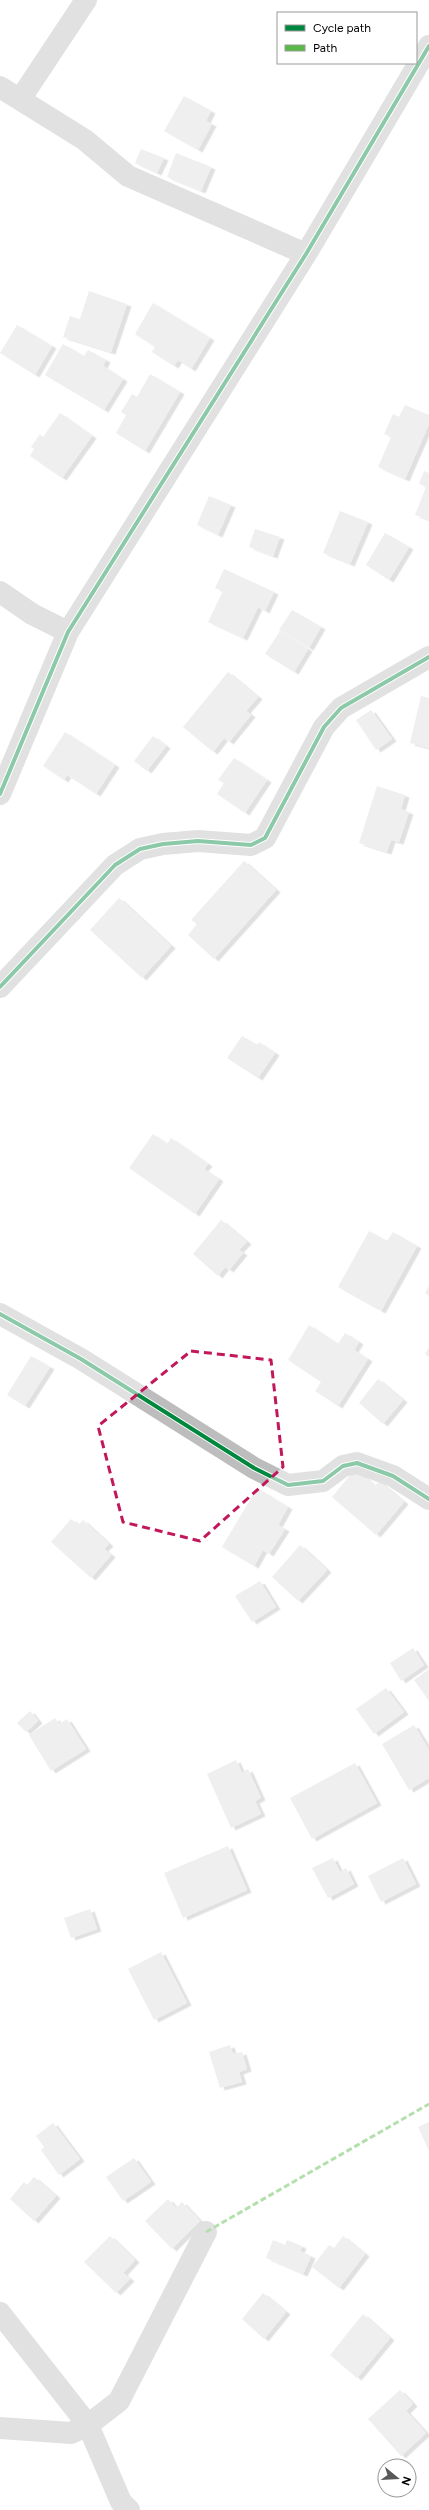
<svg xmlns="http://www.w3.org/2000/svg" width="429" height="2510" font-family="Figtree,sans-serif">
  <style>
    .building { fill: #dbdbdb; filter: url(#shadow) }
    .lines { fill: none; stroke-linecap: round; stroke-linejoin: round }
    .street { stroke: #bdbdbd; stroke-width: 22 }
    .quiet { stroke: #58b947; stroke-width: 3; stroke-dasharray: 6 3; stroke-linecap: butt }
    .cycleway-casing { stroke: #fff; stroke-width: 6 }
    .cycleway { stroke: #00873e; stroke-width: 4 }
    .marked { fill: none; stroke: #c2185b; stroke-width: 3; stroke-dasharray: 8 5; stroke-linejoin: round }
  </style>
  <defs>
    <filter id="shadow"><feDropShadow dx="4.5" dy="2.5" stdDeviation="0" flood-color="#0004"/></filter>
  </defs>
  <rect width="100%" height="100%" fill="#fff"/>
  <!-- building -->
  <path class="building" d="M184,96L211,111L206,121L212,124L198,150L164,131Z
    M141,149L164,158L157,173L135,163Z
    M176,153L211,167L201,191L167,177Z
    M89,291L127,304L111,352L63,337L70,316L80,319Z
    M153,303L210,338L191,369L178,360L174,366L152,352L155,347L135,334Z
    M17,325L52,346L35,375L0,353Z
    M63,344L84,356L88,350L106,360L103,366L123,379L104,410L45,375Z
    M150,374L180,392L145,451L116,433L126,415L121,412L132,394L137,397Z
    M405,405L429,415V424L405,479L378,467L391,437L384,434L393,414L399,417Z
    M60,413L92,436L62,478L30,456L34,449L31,447L40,434L43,437Z
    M424,471L429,473V520L415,515L426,487L419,484Z
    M209,496L231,505L218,535L197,525Z
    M340,511L368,522L350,564L323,553Z
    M255,529L280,537L273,556L249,547Z
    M385,533L409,547L389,580L366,565Z
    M224,569L274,592L265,611L258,607L243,638L208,622L223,591L215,588Z
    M292,610L321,627L309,648L279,630Z
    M280,631L308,649L294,672L265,654Z
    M228,672L258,697L246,711L251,715L229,742L224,738L213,752L183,727Z
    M421,696L429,698V748L410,743Z
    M371,710L392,739L376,750L356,720Z
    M65,732L115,765L96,794L67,775L64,780L43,766Z
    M153,736L166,746L147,771L134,761Z
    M234,758L267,780L245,813L217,794L224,783L218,780Z
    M377,786L405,795L401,809L409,812L399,842L391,840L387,852L359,843Z
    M244,861L276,890L214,959L188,935L197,924L191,920Z
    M119,898L171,946L142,978L90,930Z
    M242,1036L257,1045L259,1042L275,1053L258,1078L227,1058Z
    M153,1134L167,1144L171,1138L208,1164L204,1169L219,1179L195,1214L129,1168Z
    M221,1220L247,1242L239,1250L243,1253L229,1270L225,1267L218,1276L193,1254Z
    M369,1231L387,1241L393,1232L417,1246L381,1311L338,1287Z
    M429,1286V1296L425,1293Z
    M309,1325L338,1344L345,1333L359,1342L354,1350L368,1359L338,1406L315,1391L321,1382L288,1360Z
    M429,1347V1357L425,1354Z
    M31,1356L50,1367L25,1406L7,1395Z
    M378,1379L403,1400L383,1424L359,1403Z
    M355,1469L375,1486L379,1481L404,1502L376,1535L332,1497Z
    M257,1488L288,1507L278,1525L285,1529L269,1554L263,1550L254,1566L222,1547Z
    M71,1519L78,1525L83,1520L109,1544L104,1549L111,1555L91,1578L51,1542Z
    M300,1545L327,1570L298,1601L272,1577Z
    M260,1581L276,1607L252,1622L235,1596Z
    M413,1648L424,1665L401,1681L390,1663Z
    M429,1669V1701L414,1680Z
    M386,1688L404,1712L374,1734L356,1709Z
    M30,1711L38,1721L26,1732L17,1723Z
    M55,1718L59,1724L67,1719L86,1749L51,1771L29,1735Z
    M414,1725L429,1750V1778L409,1790L382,1744Z
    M236,1760L242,1773L248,1769L261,1798L255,1801L261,1814L231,1828L207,1774Z
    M355,1763L377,1803L312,1839L290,1798Z
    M228,1846L247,1890L183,1918L164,1873Z
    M333,1858L340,1872L346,1868L354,1884L328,1898L312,1868Z
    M403,1858L416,1884L381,1902L368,1876Z
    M90,1909L97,1929L71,1938L64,1918Z
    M161,1952L187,2003L154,2020L128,1969Z
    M230,2045L233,2054L242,2052L247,2069L239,2072L242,2082L220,2088L209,2052Z
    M429,2122V2151L418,2127Z
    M53,2123L80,2159L59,2175L41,2150L44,2147L36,2136Z
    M134,2158L151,2182L123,2201L106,2177Z
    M34,2177L56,2196L34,2221L10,2199L24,2182L27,2185Z
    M168,2199L176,2208L182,2202L200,2221L172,2249L145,2221Z
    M110,2236L135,2260L123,2273L130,2279L116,2293L84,2262Z
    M343,2236L365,2254L339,2288L312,2267L329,2245L334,2248Z
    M273,2240L285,2245L287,2240L302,2246L300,2251L311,2256L303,2274L266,2258Z
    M263,2293L286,2312L264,2339L242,2319Z
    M363,2314L390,2338L357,2378L330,2355Z
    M400,2390L413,2404L406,2411L426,2433L401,2456L368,2419Z"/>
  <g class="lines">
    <!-- street -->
    <path class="street" d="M0,87L85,140L128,176L306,254
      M21,98L86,0
      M0,592L32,614L68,632
      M0,794L68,632L306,254L429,46
      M0,987L115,865L140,849L163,844L198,841L251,845L265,838L324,727L341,708L429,657
      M0,1314L81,1359L254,1468L288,1485L323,1481L343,1466L357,1463L393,1476L429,1499
      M0,2313L88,2425L121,2502L129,2510
      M0,2428L71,2433L88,2425L119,2401L206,2232"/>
    <!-- quiet -->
    <path class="quiet" d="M206,2232L429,2104"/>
    <!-- cycleway casing -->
    <g class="cycleway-casing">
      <path id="cycleway" d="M0,794L68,632L306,254L429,46
        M0,987L115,865L140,849L163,844L198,841L251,845L265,838L324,727L341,708L429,657
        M0,1314L81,1359L254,1468L288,1485L323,1481L343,1466L357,1463L393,1476L429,1499"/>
    </g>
    <!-- cycleway -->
    <use href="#cycleway" class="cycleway"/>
  </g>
  <!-- marked area -->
  <path d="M0 0H429V2510H0ZM191,1351L271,1360L283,1467L200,1541L123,1522L98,1426Z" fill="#fff" fill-opacity=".55" fill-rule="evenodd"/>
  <path class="marked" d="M191,1351L271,1360L283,1467L200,1541L123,1522L98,1426Z"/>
  <!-- legend -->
  <rect x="277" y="12" width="140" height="52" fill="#ffffff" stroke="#999999"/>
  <rect x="285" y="25" width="20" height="6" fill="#00873e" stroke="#999999"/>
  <text x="313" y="32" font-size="12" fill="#000000">Cycle path</text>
  <rect x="285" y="45" width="20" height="6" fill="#58b947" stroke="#999999"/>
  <text x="313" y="52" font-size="12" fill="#000000">Path</text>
  <!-- north arrow -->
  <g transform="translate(397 2478) rotate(108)"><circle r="19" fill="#ffffff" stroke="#999999"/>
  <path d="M0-3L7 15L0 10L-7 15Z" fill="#595959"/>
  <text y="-6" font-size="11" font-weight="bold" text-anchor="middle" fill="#000000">N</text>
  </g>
</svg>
